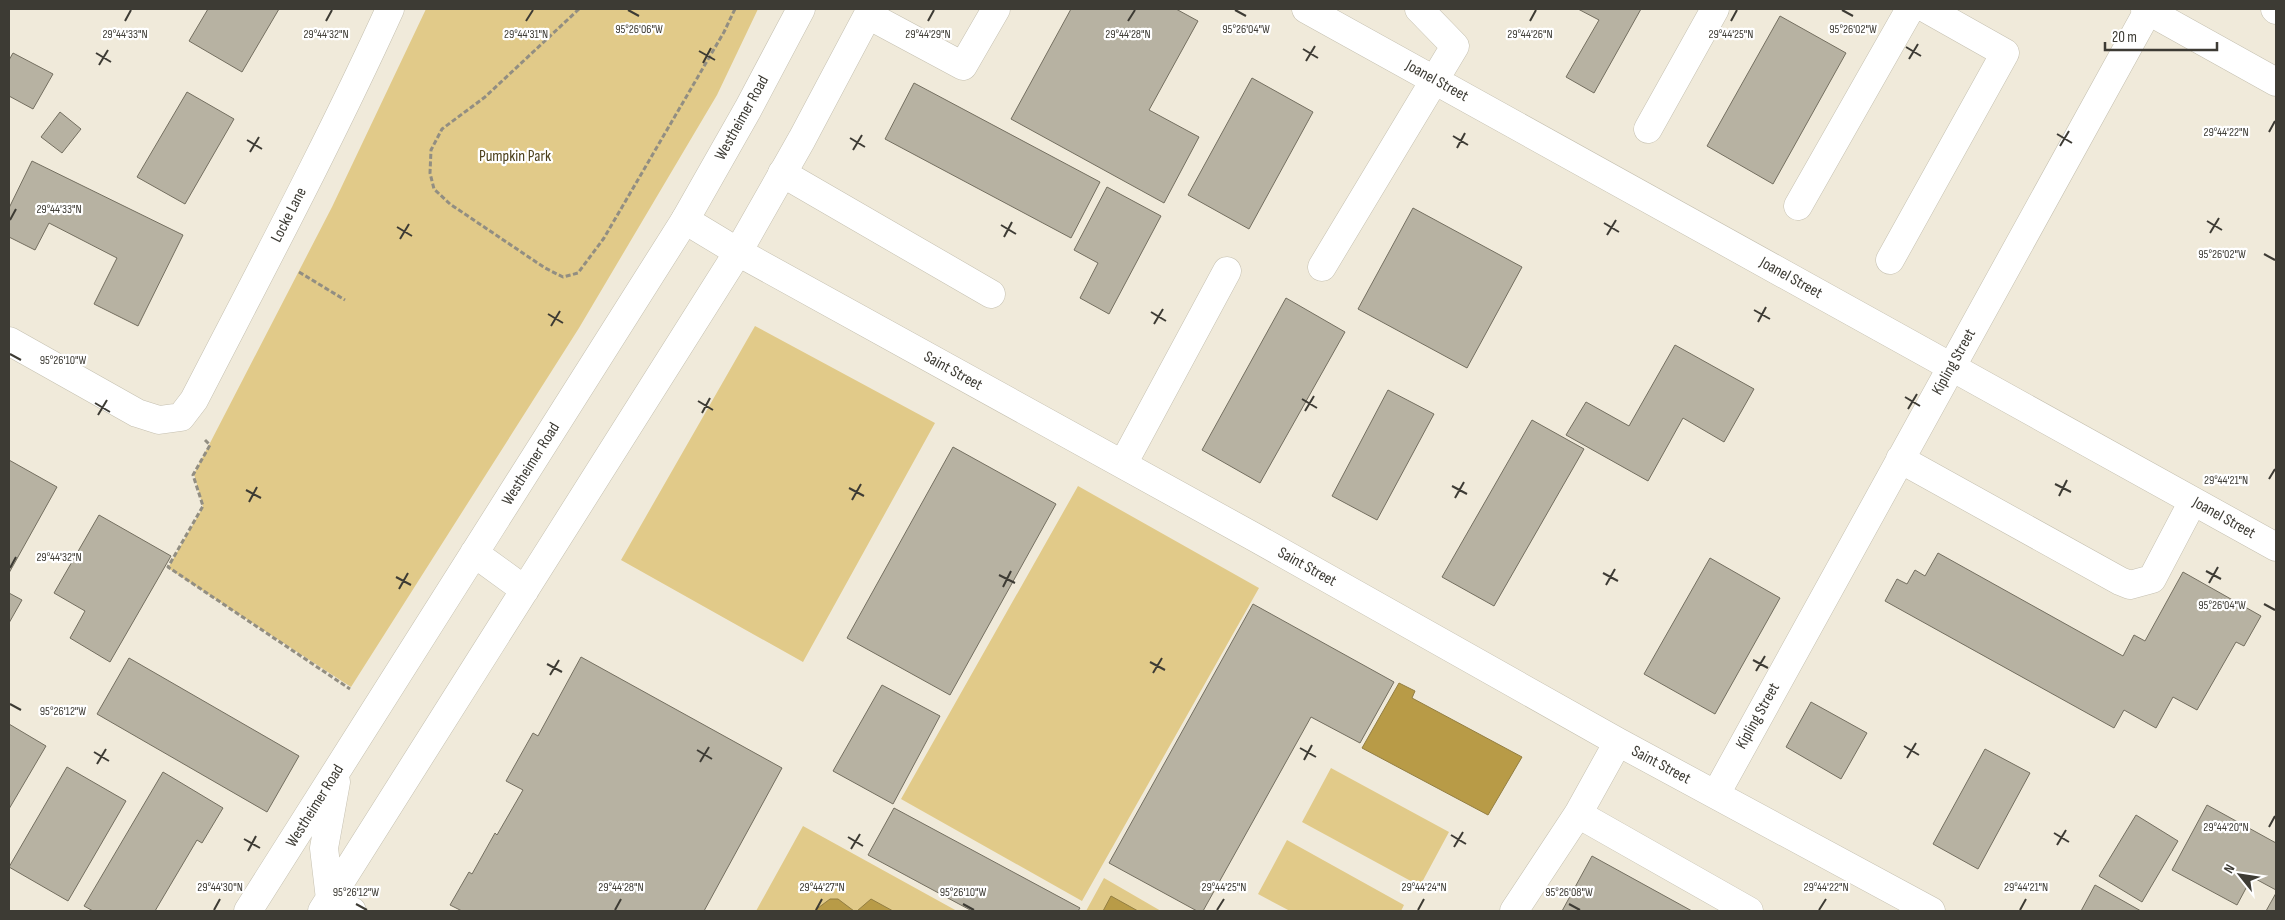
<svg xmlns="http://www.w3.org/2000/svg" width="2285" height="920" font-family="'Sofia Sans Condensed',sans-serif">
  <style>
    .green { fill: #e1ca89 }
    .water { fill: #b89b47; stroke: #937e41 }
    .building { fill: #b7b2a2; stroke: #746f60 }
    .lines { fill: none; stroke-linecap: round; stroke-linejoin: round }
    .minor-casing { stroke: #c5c0b0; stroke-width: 29 }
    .major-casing { stroke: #c5c0b0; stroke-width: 29 }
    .path { stroke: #928e82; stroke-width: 3; stroke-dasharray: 5 2.5; stroke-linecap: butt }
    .minor { stroke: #fff; stroke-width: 28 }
    .major { stroke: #fff; stroke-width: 28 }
    .ticks { fill: none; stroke: #3d3b34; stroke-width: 2 }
    .labels { text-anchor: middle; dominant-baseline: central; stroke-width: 4.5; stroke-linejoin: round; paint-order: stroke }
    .street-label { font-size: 16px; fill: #3d3b34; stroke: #fff }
    .park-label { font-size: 16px; fill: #4d411d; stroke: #fff }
    .ticks-label { font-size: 12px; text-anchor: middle; fill: #3d3b34; stroke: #fff; stroke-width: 4.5; stroke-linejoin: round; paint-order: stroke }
  </style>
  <rect width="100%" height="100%" fill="#f0eada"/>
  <!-- green -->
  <path class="green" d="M426,9H758L717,95L579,328L351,687L168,568L203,507L194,474L332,207Z
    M755,326L935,423L803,662L621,560Z
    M1078,486L1259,588L1082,901L901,799Z
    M1331,768L1449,832L1420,886L1302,822Z
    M803,826L957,911H756Z
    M1287,840L1404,905L1401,911H1290L1258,894Z
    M1104,878L1161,911H1086Z"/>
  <!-- water -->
  <path class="water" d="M1399,683L1415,691L1412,698L1522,757L1488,815L1362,748Z
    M1111,896L1138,911H1103Z
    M830,899H838L854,911H814Z
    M871,899L893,911H857Z"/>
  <!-- building -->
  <path class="building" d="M208,9H279L242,72L189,41Z
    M1071,9H1176L1198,21L1149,110L1199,137L1164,203L1011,119Z
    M1578,9H1641L1594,93L1566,77L1599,20Z
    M1780,16L1846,53L1773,184L1707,146Z
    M13,53L53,74L33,109L9,96V60Z
    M1252,78L1313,112L1249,229L1188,195Z
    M914,83L1100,182L1071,238L885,139Z
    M187,92L234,119L185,204L137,177Z
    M60,112L81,129L62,153L41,137Z
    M32,161L183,235L138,326L94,304L117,258L49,223L35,250L9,237V208Z
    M1107,187L1161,216L1109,314L1080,298L1098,263L1074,250Z
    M1413,208L1522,267L1467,368L1358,309Z
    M1286,298L1345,332L1260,483L1202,450Z
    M1675,345L1754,389L1724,442L1683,418L1648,481L1566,435L1586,402L1629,426Z
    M1388,390L1434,414L1377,520L1332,496Z
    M1532,420L1584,449L1494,606L1442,577Z
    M953,447L1056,504L950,695L847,638Z
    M9,460L57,487L9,573Z
    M99,515L171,556L110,662L70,638L85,611L54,593Z
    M1938,553L2123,656L2134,635L2145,641L2183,572L2261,616L2244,646L2236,642L2197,710L2173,697L2156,728L2124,710L2114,728L1885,601L1897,579L1907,584L1915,570L1925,576Z
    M1710,558L1780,598L1715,714L1644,674Z
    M9,593L22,600L9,623Z
    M1253,604L1394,682L1360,743L1311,717L1203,911H1197L1109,863Z
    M581,657L782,768L704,911H462L450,905L469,872L472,874L495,833L497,835L523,790L506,781L533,733L538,736Z
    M129,658L299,756L267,812L97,714Z
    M882,685L940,716L893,804L833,771Z
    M1811,702L1867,733L1841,779L1786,747Z
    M9,724L46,746L9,809Z
    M1985,749L2030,773L1978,869L1933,844Z
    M67,767L126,801L68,901L9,867Z
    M163,772L223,808L202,843L197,840L155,911H93L84,906Z
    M2207,805L2276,843V890L2252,877L2237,905L2172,870Z
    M894,808L1080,908L1078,911H972L868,855Z
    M2136,815L2178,841L2142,902L2099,876Z
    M1592,856L1692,911H1562Z
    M2095,885L2141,911H2081Z
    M2276,893V911H2266Z"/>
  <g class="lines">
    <!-- minor casing -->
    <g class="minor-casing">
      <path id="minor" d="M1306,9L2276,547
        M868,15L963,66L996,9
        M1648,129L1715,9
        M782,173L991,294
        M1798,206L1910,9
        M685,220L738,252L1256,538L1618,742L1931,911
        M1890,260L2005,53L1927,9
        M1322,267L1455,46L1419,9
        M9,341L137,413L159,420L181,417L194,400C261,270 330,141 390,9
        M1900,459L2120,581L2130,585L2152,579L2193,501
        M1123,464L1227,271
        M1716,794L2149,9
        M1578,814L1749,911
        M330,899L352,911
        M1514,911L1578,814L1618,742"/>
    </g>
    <!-- major casing -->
    <g class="major-casing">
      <path id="major" d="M2145,9L2276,82
        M2275,9L2276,10
        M474,553L525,590
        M330,899L324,848L336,782
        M248,911L685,220L748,109L801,9
        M322,911L738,252L802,139L871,9"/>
    </g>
    <!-- path -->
    <path class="path" d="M579,9L485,97L442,129L431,150L430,173L434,189L450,204L545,268L563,277L578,273L604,238L724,32L735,9
      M299,272L345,300
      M205,440L210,445L193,475L203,506L168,567L350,689"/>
    <!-- minor -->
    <use href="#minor" class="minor"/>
    <!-- major -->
    <use href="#major" class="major"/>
  </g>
  <!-- ticks -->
  <path class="ticks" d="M628,10L639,16M1235,10L1246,16M1842,10L1853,16M125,21L131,10M326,21L332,10M526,21L533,10M928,21L934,10M1128,21L1135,10M1530,21L1536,10M1731,21L1737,10M1906,47L1921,56M1303,49L1318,58M699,51L715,60M96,53L111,62M1909,59L1918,44M1306,61L1315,46M703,63L711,48M99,65L108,50M2269,132L2275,121M2057,134L2072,143M1453,136L1468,145M850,138L865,147M247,140L262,149M2060,146L2069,131M1457,148L1465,133M853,150L862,135M250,152L259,137M10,220L16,209M2207,221L2222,230M1604,223L1619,232M1001,225L1016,234M397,227L412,236M2210,233L2219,218M1607,235L1616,220M1004,237L1012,222M400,239L409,224M2264,254L2275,260M1754,310L1770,319M1151,312L1166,321M548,314L563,323M1758,322L1766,307M1154,324L1163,309M551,326L560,311M10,354L21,360M1905,397L1920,406M1302,399L1317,408M698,401L713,410M95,403L110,412M1908,409L1917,394M1305,411L1314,396M702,413L710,398M98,415L107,400M2269,479L2275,469M2055,484L2071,492M1452,486L1467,494M849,488L864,496M246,490L261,498M2059,496L2067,480M1455,498L1464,482M852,500L861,484M249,502L257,487M10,568L16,557M2206,571L2221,579M1603,573L1618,581M999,575L1015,583M396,577L411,585M2209,583L2218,567M1606,585L1615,569M1003,587L1011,571M399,589L408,573M2264,604L2275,610M1753,660L1768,668M1150,662L1165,670M547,664L562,672M1756,671L1765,656M1153,673L1162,658M550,675L559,660M10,704L21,710M1904,746L1919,755M1300,748L1316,757M697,750L712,759M94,752L109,761M1907,758L1916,743M1304,760L1312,745M700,762L709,747M97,764L106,749M2269,827L2275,816M2054,833L2069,842M1451,835L1466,844M848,837L863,846M244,839L260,848M2057,845L2066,830M1454,847L1463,832M851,849L860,834M248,851L256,836M356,904L367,910M963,904L974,910M1569,904L1580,910M214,910L220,899M615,910L621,899M816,910L822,899M1217,910L1224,899M1418,910L1424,899M1819,910L1826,899M2020,910L2026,899"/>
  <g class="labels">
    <!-- street labels -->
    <g class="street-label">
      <text transform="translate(1437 81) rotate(29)">Joanel Street</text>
      <text transform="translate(742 118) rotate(-61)">Westheimer Road</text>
      <text transform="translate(289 215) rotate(-63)">Locke Lane</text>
      <text transform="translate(1791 278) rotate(29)">Joanel Street</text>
      <text transform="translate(1954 362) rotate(-61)">Kipling Street</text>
      <text transform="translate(953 371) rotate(29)">Saint Street</text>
      <text transform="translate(531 464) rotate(-58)">Westheimer Road</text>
      <text transform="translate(2224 518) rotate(29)">Joanel Street</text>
      <text transform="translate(1307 567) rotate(29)">Saint Street</text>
      <text transform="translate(1758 716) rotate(-61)">Kipling Street</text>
      <text transform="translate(1661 765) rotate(28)">Saint Street</text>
      <text transform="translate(315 806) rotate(-58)">Westheimer Road</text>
    </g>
    <!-- park labels -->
    <g class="park-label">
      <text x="515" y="156">Pumpkin Park</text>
    </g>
  </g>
  <g class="ticks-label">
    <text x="639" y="33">95°26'06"W</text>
    <text x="1246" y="33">95°26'04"W</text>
    <text x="1853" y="33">95°26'02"W</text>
    <text x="326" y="38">29°44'32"N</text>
    <text x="526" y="38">29°44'31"N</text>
    <text x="928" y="38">29°44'29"N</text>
    <text x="1128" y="38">29°44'28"N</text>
    <text x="1530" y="38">29°44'26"N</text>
    <text x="1731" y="38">29°44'25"N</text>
    <text x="125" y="38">29°44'33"N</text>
    <text x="2226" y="136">29°44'22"N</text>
    <text x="59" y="213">29°44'33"N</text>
    <text x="2222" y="258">95°26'02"W</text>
    <text x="63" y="364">95°26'10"W</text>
    <text x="2226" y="484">29°44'21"N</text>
    <text x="59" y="561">29°44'32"N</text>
    <text x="2222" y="609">95°26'04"W</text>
    <text x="63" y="715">95°26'12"W</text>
    <text x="2226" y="831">29°44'20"N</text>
    <text x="220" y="891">29°44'30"N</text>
    <text x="621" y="891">29°44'28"N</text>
    <text x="822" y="891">29°44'27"N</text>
    <text x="1224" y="891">29°44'25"N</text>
    <text x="1424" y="891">29°44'24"N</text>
    <text x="1826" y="891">29°44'22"N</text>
    <text x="2026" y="891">29°44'21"N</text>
    <text x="356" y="896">95°26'12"W</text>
    <text x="963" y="896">95°26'10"W</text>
    <text x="1569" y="896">95°26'08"W</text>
  </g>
  <!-- border -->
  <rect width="2285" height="920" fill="none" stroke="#3d3b34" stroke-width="20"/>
  <!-- north arrow -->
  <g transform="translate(2240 875) rotate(300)" stroke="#ffffff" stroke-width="4" paint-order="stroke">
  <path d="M0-4L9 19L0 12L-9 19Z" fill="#3d3b34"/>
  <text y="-8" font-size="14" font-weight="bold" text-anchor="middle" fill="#3d3b34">N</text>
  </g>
  <!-- scale -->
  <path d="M2105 42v8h112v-8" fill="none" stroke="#3d3b34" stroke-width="2.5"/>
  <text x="2112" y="42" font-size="15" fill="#3d3b34" stroke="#ffffff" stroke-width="4" paint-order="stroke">20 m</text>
</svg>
